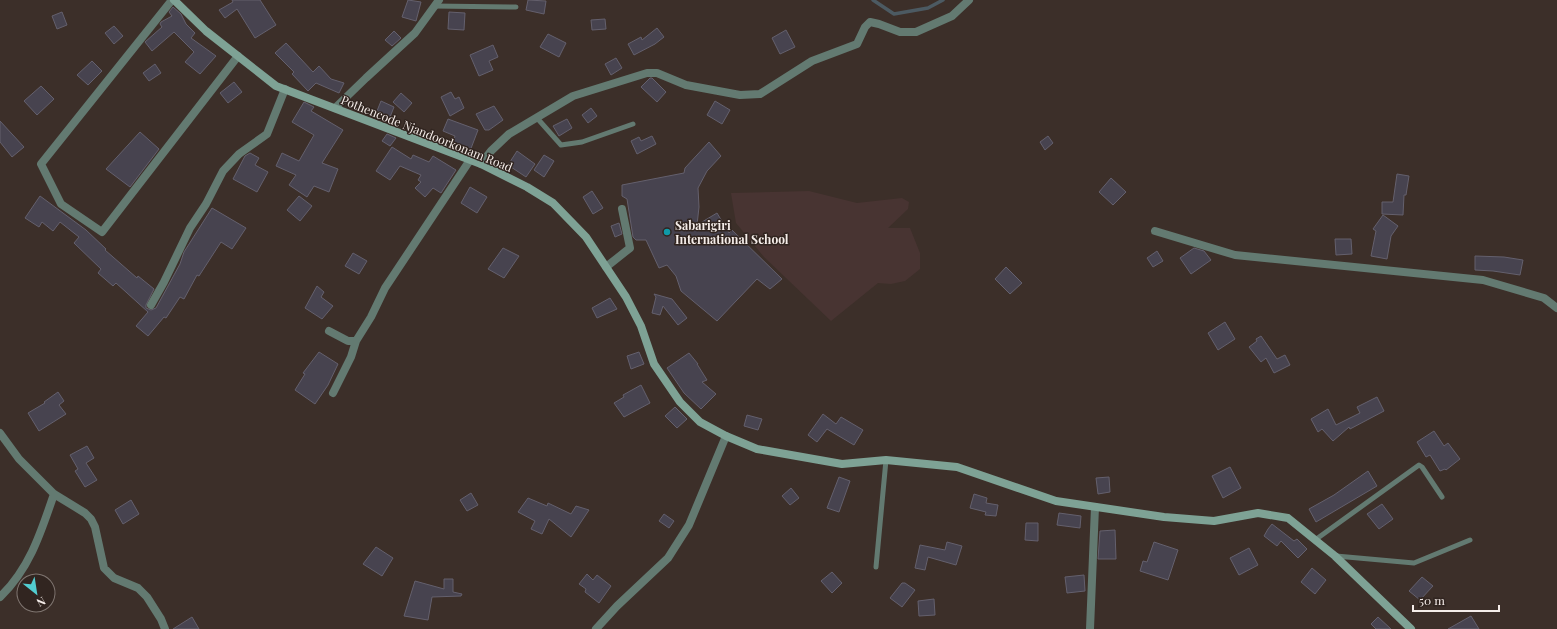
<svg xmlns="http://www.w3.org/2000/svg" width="1557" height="629" font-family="'Playfair Display',serif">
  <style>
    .education { fill: #483432 }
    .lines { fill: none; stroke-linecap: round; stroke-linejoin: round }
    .stream { stroke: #4c5a62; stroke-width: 3.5 }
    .building { fill: #47434f; stroke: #64606d }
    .service { stroke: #637a71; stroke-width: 5 }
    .minor { stroke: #637a71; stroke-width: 8 }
    .secondary { stroke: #7ea295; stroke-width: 8 }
    .culture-dot { fill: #0f9aa8; stroke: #312520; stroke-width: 1.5 }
    .labels { text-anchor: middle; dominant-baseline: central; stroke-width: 3; stroke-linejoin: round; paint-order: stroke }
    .street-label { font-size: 12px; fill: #f5ede9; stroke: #312520 }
    .poi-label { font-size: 12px; font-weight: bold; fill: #f5ede9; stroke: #312520; text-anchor: start }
  </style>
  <rect width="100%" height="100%" fill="#3c2f29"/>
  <!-- education -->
  <path class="education" d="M809,191L857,203L902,198L909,202L908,209L888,228H910L920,253V269L905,281L891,284L878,283L831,321L764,257L736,223L731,193Z"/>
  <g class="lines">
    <!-- stream -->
    <path class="stream" d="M873,0L894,14L928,8L943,0"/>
  </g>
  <!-- building -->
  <path class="building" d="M232,0H260L276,25L255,38L237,9L225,18L219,10L233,2Z
    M408,0L421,2L416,21L402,17Z
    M528,0L546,1L544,14L526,10Z
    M173,7L181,14L186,24L195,33L191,38L216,56L200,74L185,62L194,52L174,32L152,51L145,42L162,27L160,24L161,22L172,16L169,12Z
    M62,12L67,25L57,29L52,16Z
    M449,12L465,13L464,30L448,29Z
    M605,19L606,29L592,30L591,20Z
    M114,26L123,36L114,44L105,33Z
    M657,28L664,37L655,44L634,55L628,44L641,37L642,40Z
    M786,30L795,47L780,54L772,38Z
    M394,31L401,38L392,46L385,40Z
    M548,34L566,43L559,57L540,47Z
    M286,43L313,72L319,66L331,79L344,83L339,93L316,83L308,91L292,74L294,72L275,53Z
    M493,45L498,57L489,61L493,70L479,76L470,55Z
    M616,58L622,68L611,75L605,64Z
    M92,61L102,71L88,85L77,75Z
    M155,64L161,73L149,81L143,73Z
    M650,78H652L666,92L657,102L641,87Z
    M234,82L242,92L228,103L220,93Z
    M41,86L54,99L37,115L24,101Z
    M451,92L455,99L459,97L464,108L450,116L441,97Z
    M401,93L412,103L404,112L393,102Z
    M381,101L394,107L390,117L377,111Z
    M715,101L730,110L722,124L707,115Z
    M304,102L314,107L311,111L343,130L322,163L338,169L329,192L314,186L307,197L289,185L296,175L276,166L282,153L299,161L314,135L292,122Z
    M494,106L503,120L489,130H485L476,114Z
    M591,108L597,116L588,123L582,115Z
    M448,119L478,130L470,151L452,144L455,136L443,131Z
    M567,119L572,128L559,136L553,126Z
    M0,121L24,147L12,157L0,142Z
    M140,132L159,149L130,187L106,169Z
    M387,134L396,138L390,146L382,141Z
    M652,136L656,144L637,154L631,141L639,137L641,141Z
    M1048,136L1053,143L1045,150L1040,142Z
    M709,142L721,156L707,171L698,188L699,207L697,225L717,213L729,233L732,230L782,279L770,289L757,279L717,321L681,291L676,276L667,265L659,268L646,240H636L633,237L627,199L622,196V185L684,173L685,168Z
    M392,147L411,159L413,155L429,162L433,156L456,170L441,193L433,188L425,197L415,188L421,182L418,180L421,175L400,166L390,180L376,171Z
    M517,151L535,164L526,177L508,165Z
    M250,153L259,158L255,165L268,172L257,192L233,179L245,156Z
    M544,155L554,161L544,177L534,170Z
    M1397,174L1409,176L1406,195H1404L1403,215L1382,214V202H1393Z
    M1111,178L1126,192L1113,205L1099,192Z
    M470,187L487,197L477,213L461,203Z
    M592,191L603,208L593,214L583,197Z
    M40,196L86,230L106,249L105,250L137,278L138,276L154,289L146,305V308L151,310L156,308L180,264L184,252L212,208L246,228L232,249L221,242L199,276L197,275L184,299L180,297L166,318L164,317L148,336L136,326L148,312L116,283L113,286L98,273L101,269L74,243L79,237L60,222L53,231L42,222L39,227L25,218Z
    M299,196L312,206L300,221L287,210Z
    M1383,215L1398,226L1391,236L1387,259L1371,256L1376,231L1373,229Z
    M619,223L622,234L615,237L611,226Z
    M1335,239H1351L1352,254L1336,255Z
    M503,248L519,256L504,278L488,269Z
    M1194,248L1204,251L1211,260L1191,274L1180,258Z
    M1157,251L1163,261L1153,267L1147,258Z
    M353,253L367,261L359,274L345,266Z
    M1475,256L1504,257L1523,260L1520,275L1493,271L1475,270Z
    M1006,267L1022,283L1010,294L995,279Z
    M317,286L324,292L321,297L333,306L322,319L305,308Z
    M654,294L672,299L687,318L678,325L663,306L660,315L652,313L656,297Z
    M610,298L617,309L597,318L592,308Z
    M1225,322L1235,339L1218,350L1208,333Z
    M1261,336L1277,359L1285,355L1290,365L1274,373L1266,358L1261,362L1249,347L1257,341L1256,339Z
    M319,352L338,364L328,385L315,404L295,390L305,374L303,373Z
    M639,352L644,364L631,369L627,356Z
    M689,353L698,364H697L707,380L702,382L716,394L701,409L684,393L667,368Z
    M641,385L650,403L624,417L614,403L624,397L623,395Z
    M58,392L64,401L59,405L66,414L39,431L28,413L45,403L44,402Z
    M1377,397L1384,411L1350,429L1349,427L1333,441L1322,429L1318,432L1311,419L1328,409L1336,425L1360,413L1357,407Z
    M675,407L687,419L677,428L665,416Z
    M823,414L836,424L841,417L863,430L854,445L827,429L817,442L808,435Z
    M747,415L762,419L758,430L744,426Z
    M1434,431L1444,446L1448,443L1460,459L1446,470L1445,469L1440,471L1430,455L1426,457L1417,442Z
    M87,446L94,458L86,463L97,480L85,487L75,471L78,469L70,455Z
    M1230,467L1241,488L1223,498L1212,476Z
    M1368,471L1377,486L1316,522L1309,509L1334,495Z
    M839,477L850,481L839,512L827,508Z
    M1109,477L1110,492L1098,494L1096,478Z
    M791,488L799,498L790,505L782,496Z
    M471,493L478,505L467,511L460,500Z
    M974,494L987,498L986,503L998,505L996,516L985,515L986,512L970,508Z
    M528,498L547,506L548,503L571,514L576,506L589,510L571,537L549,519L542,534L531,529L535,521L518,512Z
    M131,500L139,514L123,524L115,510Z
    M1382,504L1393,519L1379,529L1367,514Z
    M1059,513L1081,516L1080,528L1057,525Z
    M664,514L674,521L669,528L659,521Z
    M1026,523H1038V541L1025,540Z
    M1272,524L1294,541L1297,539L1307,549L1298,558L1281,541L1277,546L1264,536L1268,529Z
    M1115,530L1116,559H1098L1100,531Z
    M947,542L962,546L956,565L928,557L925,570L915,568L920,545L945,550Z
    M1154,542L1178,550L1168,580L1140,571L1143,561L1147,562Z
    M376,547L393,558L382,576L363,564Z
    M1249,548L1258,565L1239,575L1230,558Z
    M1312,568L1326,580L1315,594L1301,582Z
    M832,572L842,583L832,593L821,581Z
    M587,574L593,580L597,575L611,586L599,603L585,592L586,589L579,584Z
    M1084,575L1085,591L1067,593L1065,577Z
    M1422,577L1433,586L1420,600L1409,591Z
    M444,579H453V592L462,594L461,596L432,597L428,620L404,616L415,581L444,589Z
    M902,583H905L915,590L902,607L890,598Z
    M934,599L935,615L919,616L918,601Z
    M1471,616L1479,629H1448Z
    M192,617L199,629H173Z
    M1378,617L1391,629H1376L1371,624Z"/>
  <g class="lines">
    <!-- service -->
    <path class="service" d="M434,6L516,7
      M537,118L561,145L582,142L633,124
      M1315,540L1419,465L1422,467L1442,497
      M1336,556L1414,563L1470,540
      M876,567L886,460"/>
    <!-- minor -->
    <path class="minor" d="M172,0L41,164L61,204L102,232L238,56
      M335,108L366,78L415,33L439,0
      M481,164L491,151L509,134L573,96L647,73H657L686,85L740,95L760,94L812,61L857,44L865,27L870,22L879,24L900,32H916L952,16L969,0
      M1155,231L1235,255L1483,280L1544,298L1557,308
      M606,267L630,248L622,209
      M151,305L164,282L190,228L206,204L223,171L239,154L267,134L285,89
      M329,331L348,341H356L371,317L385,288L470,160
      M333,393L351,357L356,341
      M0,433L19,459L54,494L85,513L91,519L95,527L104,568L114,578L138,588L147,597L161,619L165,629
      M0,597C30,568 41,532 54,494
      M596,629L617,606L668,558L689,525L726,436
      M1090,629L1095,507"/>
    <!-- secondary -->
    <path class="secondary" d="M174,0L206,31L276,86L481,164L527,187L553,203L586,237L626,297L641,326L654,364L680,402L700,422L726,436L757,449L842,464L886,460L957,467L1056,501L1164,517L1214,521L1258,513L1288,518L1335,556L1411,629"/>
  </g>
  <!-- markers -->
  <circle class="culture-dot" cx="667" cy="232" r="4"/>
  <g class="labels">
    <!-- street labels -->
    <g class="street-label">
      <text transform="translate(427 133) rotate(22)">Pothencode Njandoorkonam Road</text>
    </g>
    <!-- poi labels -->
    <g class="poi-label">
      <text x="675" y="225">Sabarigiri<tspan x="675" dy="14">International School</tspan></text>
    </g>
  </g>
  <!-- north arrow -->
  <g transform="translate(36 593) rotate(150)"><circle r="19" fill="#312520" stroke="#7f7570"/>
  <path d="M0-3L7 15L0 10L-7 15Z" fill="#52cdd0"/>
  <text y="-6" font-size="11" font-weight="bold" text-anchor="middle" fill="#f5ede9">N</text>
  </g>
  <!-- scale -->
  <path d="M1413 605v6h86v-6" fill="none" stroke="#f5ede9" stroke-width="2"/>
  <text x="1419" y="605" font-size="12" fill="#f5ede9" stroke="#312520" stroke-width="3" paint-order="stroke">50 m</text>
</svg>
